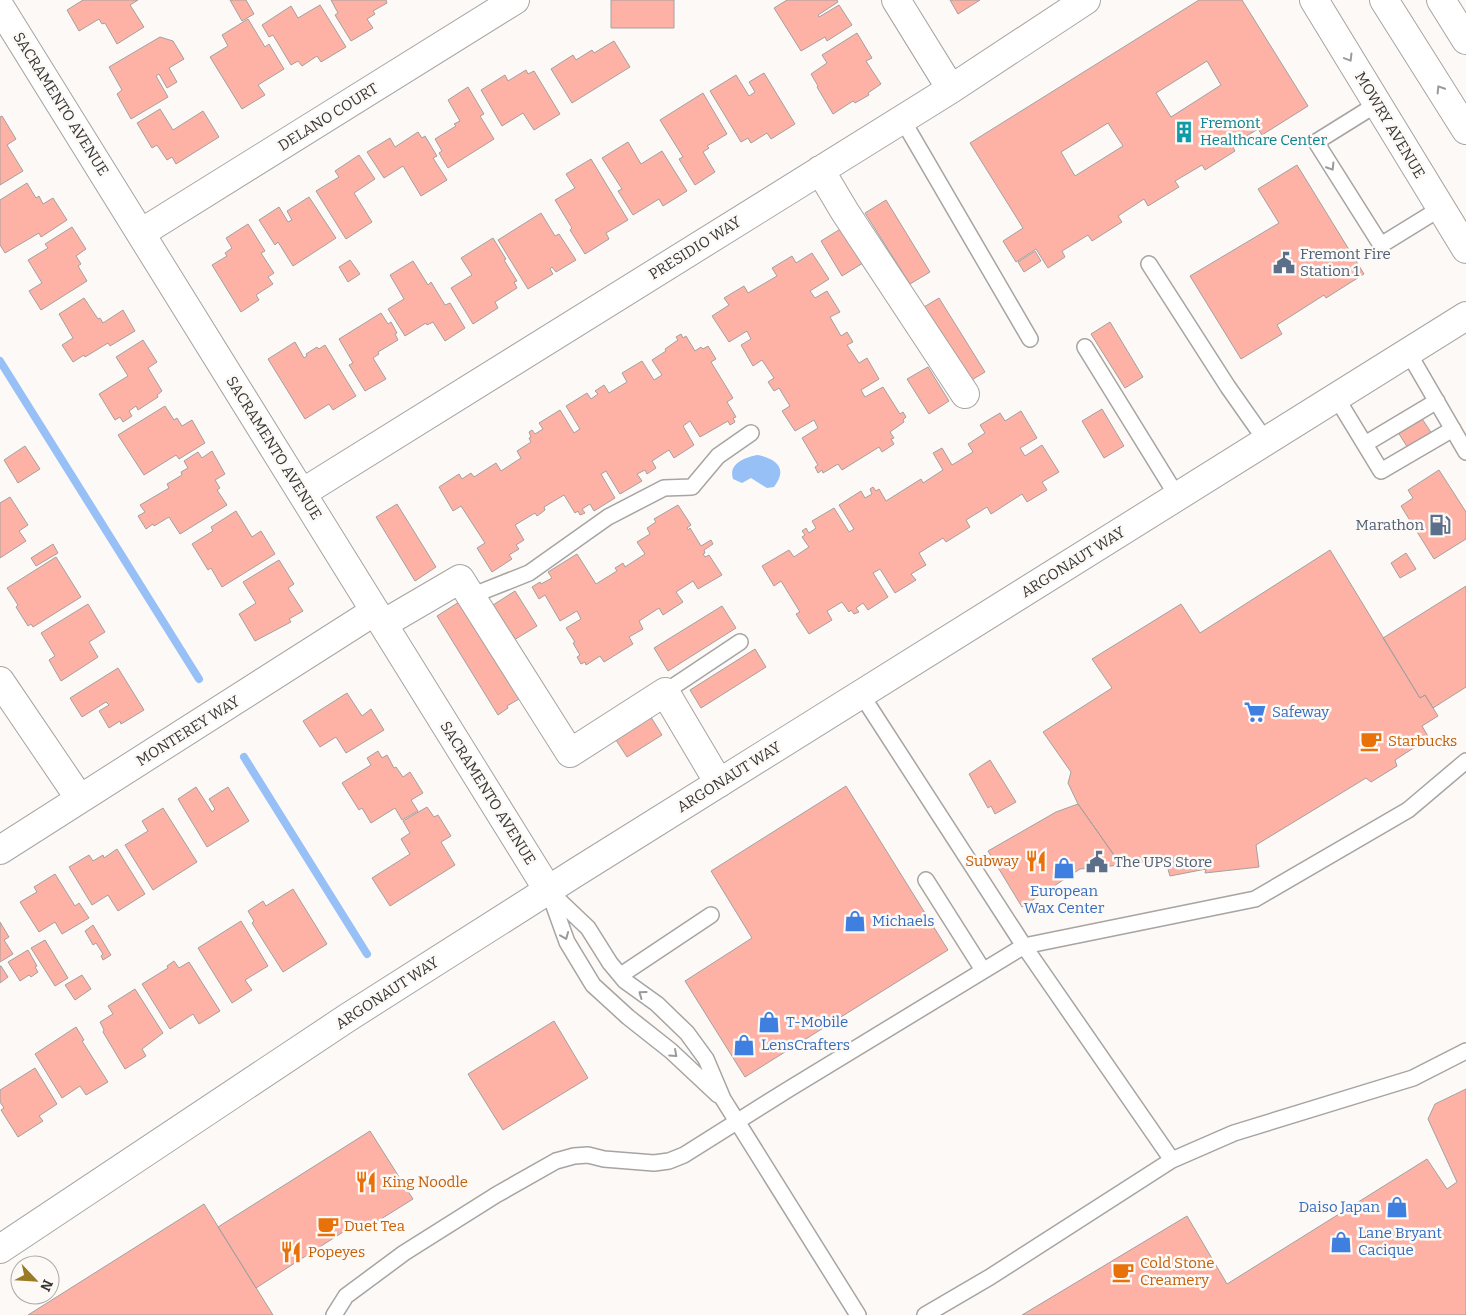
<svg xmlns="http://www.w3.org/2000/svg" width="1466" height="1315" font-family="Bitter,serif">
  <style>
    .water { fill: #97c0f7 }
    .lines { fill: none; stroke-linecap: round; stroke-linejoin: round }
    .stream { stroke: #97c0f7; stroke-width: 8 }
    .building { fill: #fdb2a5; stroke: #a5a0a0; fill-rule: evenodd }
    .lane-casing { stroke: #a7a4a1; stroke-width: 18 }
    .street-casing { stroke: #a7a4a1; stroke-width: 30 }
    .secondary-casing { stroke: #a7a4a1; stroke-width: 30 }
    .primary-casing { stroke: #a7a4a1; stroke-width: 30 }
    .lane { stroke: #fff; stroke-width: 15 }
    .street { stroke: #fff; stroke-width: 28 }
    .secondary { stroke: #fff; stroke-width: 28 }
    .primary { stroke: #fff; stroke-width: 28 }
    .oneway { stroke: #9b9a9a }
    .labels { text-anchor: middle; dominant-baseline: central; stroke-width: 5; stroke-linejoin: round; paint-order: stroke }
    .street-label { font-size: 15px; fill: #373634; stroke: #fcf9f6 }
    .culture-label { font-size: 15px; fill: #0d838f; stroke: #fcf9f6; text-anchor: start }
    .service-label { font-size: 15px; fill: #4e5e75; stroke: #fcf9f6; text-anchor: start }
    .shop-label { font-size: 15px; fill: #366cbe; stroke: #fcf9f6; text-anchor: start }
    .food-label { font-size: 15px; fill: #c56008; stroke: #fcf9f6; text-anchor: start }
  </style>
  <rect width="100%" height="100%" fill="#fcf9f6"/>
  <!-- water -->
  <path class="water" d="M758,455C777,459 788,469 774,487L767,488L751,478L742,483L733,479C728,463 746,457 758,455Z"/>
  <g class="lines">
    <!-- stream -->
    <path class="stream" d="M0,361L199,679
      M244,757L367,954"/>
  </g>
  <!-- building -->
  <path class="building" d="M83,0H138L130,5L144,27L117,44L105,23L102,24L99,19L79,31L67,10Z
    M230,0H246L254,14L242,21Z
    M331,0H386L387,3L373,11L375,14L367,19L373,28L351,41L335,15L338,13Z
    M611,0H674V28H611Z
    M787,0H837L838,2L818,15L819,17L839,5L852,25L827,41L825,37L801,51L774,8Z
    M950,0H980L958,14Z
    M1199,0H1242L1308,106L1262,135L1258,129L1232,145L1235,151L1205,170L1202,165L1175,181L1179,187L1148,206L1144,199L1118,216L1122,222L1092,241L1088,235L1062,251L1065,257L1048,268L1036,249L1016,262L1003,241L1023,228L970,143ZM1207,61L1221,85L1171,117L1156,93ZM1108,123L1123,146L1075,176L1061,152Z
    M320,5L346,47L321,62L317,56L302,66L298,61L291,65L273,35L269,37L262,25L291,6L298,18Z
    M248,19L265,47L269,44L284,69L258,85L265,95L242,109L210,57L228,46L222,35Z
    M857,33L872,58L866,61L881,84L868,93L869,95L855,103L853,101L833,114L817,87L818,86L811,74L827,63L822,55Z
    M160,37L173,41L184,59L169,68L177,82L167,88L159,74L156,76L168,97L131,119L117,94L122,90L109,67Z
    M614,41L630,67L572,103L551,69L573,55L576,60L592,50L594,53Z
    M526,70L528,74L534,71L560,114L534,130L523,113L502,126L481,90L505,75L508,81Z
    M764,73L795,124L771,139L767,133L751,143L748,138L741,142L710,91L736,75L749,96L755,92L749,82Z
    M468,87L484,114L480,116L494,139L448,168L439,153L442,151L435,139L456,126L454,124L460,121L448,100Z
    M703,93L727,134L707,146L709,148L703,152L715,172L695,185L679,159L683,157L660,120Z
    M160,109L173,130L203,111L219,137L176,164L172,157L167,160L157,145L152,148L137,123Z
    M2,116L16,139L7,145L23,171L0,185V117Z
    M418,132L422,138L425,136L437,156L433,158L447,180L421,196L403,166L384,178L367,152L390,138L395,147Z
    M628,142L641,164L662,151L687,191L663,206L659,199L633,215L618,191L622,189L602,158Z
    M359,155L375,179L354,193L372,222L346,239L316,191L339,177L335,171Z
    M591,159L628,220L606,233L609,239L585,254L570,230L572,228L555,200L575,188L566,174Z
    M1297,165L1364,274L1326,298L1324,295L1277,325L1282,334L1241,359L1190,276L1279,223L1258,189Z
    M27,183L36,198L39,196L43,204L53,198L67,220L41,237L39,233L5,253L0,245V200Z
    M309,197L336,238L293,266L278,242L275,245L259,220L279,207L288,222L292,220L287,211Z
    M886,200L930,272L910,284L865,213Z
    M541,213L555,236L559,234L576,260L556,272L552,267L550,269L553,274L528,289L498,240Z
    M248,224L265,251L261,253L274,273L268,277L273,284L256,295L259,300L241,312L212,265L227,256L225,253L232,248L226,238Z
    M72,227L86,249L76,256L81,264L78,266L87,281L41,310L29,291L42,283L28,260L48,248L45,244Z
    M842,228L863,263L842,276L821,241Z
    M493,238L506,259L504,260L517,281L514,282L517,288L495,302L498,308L473,324L451,288L472,275L461,258Z
    M1035,251L1041,261L1024,272L1018,262Z
    M812,253L829,279L810,291L815,298L827,291L840,312L830,317L841,336L847,332L853,342L847,345L859,363L867,358L879,379L861,390L865,397L883,387L900,414L903,412L906,417L903,420L904,422L890,432L894,438L891,439L894,444L882,452L879,447L842,470L838,464L823,473L822,470L818,473L815,467L818,465L802,438L818,428L814,420L795,431L782,411L790,406L779,388L774,391L768,382L774,378L762,360L753,366L741,345L751,339L747,331L729,342L712,316L729,305L724,298L744,286L748,293L777,276L772,268L792,256L796,263Z
    M350,260L360,274L348,282L339,267Z
    M413,261L428,285L431,282L445,305L450,303L465,328L445,341L433,322L427,325L426,323L405,336L388,309L404,299L390,275Z
    M84,298L98,319L100,318L103,323L123,310L135,331L110,346L108,343L85,357L84,355L73,362L62,345L73,338L59,314Z
    M939,298L985,372L970,381L924,307Z
    M381,313L388,324L391,322L397,333L395,334L398,340L378,352L379,354L373,358L386,379L365,391L349,365L353,363L339,339Z
    M1110,322L1143,377L1125,388L1091,334Z
    M681,334L683,338L686,336L695,351L701,347L703,349L708,346L716,359L711,362L733,398L727,402L736,417L733,418L735,422L730,425L728,421L700,437L690,421L683,426L694,445L674,458L669,450L652,461L656,468L647,474L645,470L637,474L642,481L620,494L606,471L601,474L615,498L594,511L590,504L582,509L585,513L580,515L578,511L575,513L564,495L544,507L545,510L537,516L535,513L515,525L524,540L516,545L519,549L509,555L512,559L492,572L477,548L485,543L461,506L453,511L439,487L459,474L462,479L471,473L474,477L496,463L501,471L521,458L517,451L531,442L529,438L531,437L529,432L532,430L535,434L543,429L539,423L560,410L574,433L580,429L566,406L587,393L591,399L598,394L595,391L604,385L609,393L627,382L622,373L642,361L654,380L662,375L652,360L666,351L665,349L678,340L676,337Z
    M143,340L157,362L148,368L162,391L157,395L158,397L138,410L136,406L129,411L132,416L123,422L120,417L115,420L99,394L128,376L116,357Z
    M295,342L304,358L307,356L306,354L317,347L319,349L325,345L356,396L333,410L329,404L305,419L268,359Z
    M928,367L949,401L929,414L907,379Z
    M165,406L174,420L177,418L182,426L192,420L205,443L179,459L176,455L144,475L118,435Z
    M1102,409L1124,446L1104,458L1082,421Z
    M1021,411L1037,438L1020,448L1025,456L1042,445L1059,472L1042,482L1047,490L1027,502L1022,494L991,514L987,507L966,520L970,527L946,542L943,538L919,553L926,565L911,574L916,580L895,593L880,569L873,573L888,597L868,610L863,603L856,608L859,612L854,614L851,610L849,612L842,602L827,611L832,620L809,634L796,614L800,612L781,581L774,586L762,566L789,550L794,557L809,547L802,537L805,535L802,531L806,528L809,533L816,528L812,521L834,508L849,532L854,529L839,505L861,491L865,498L872,494L870,489L873,487L876,491L879,489L886,501L921,479L923,483L943,470L933,453L942,448L952,465L973,452L968,444L985,433L980,425L1000,413L1005,421Z
    M1419,414L1434,437L1411,453L1396,429Z
    M25,446L40,469L18,483L4,460Z
    M212,451L225,474L215,480L220,488L217,490L227,505L180,534L169,517L154,526L153,524L146,529L138,516L145,512L140,505L169,488L167,484L182,475L181,472L188,468L184,461L198,452L202,458Z
    M1439,470L1466,512V539L1434,559L1401,506L1413,498L1408,490Z
    M10,497L28,525L19,531L26,541L0,558V503Z
    M397,504L436,567L415,581L376,517Z
    M678,505L691,525L687,528L688,530L690,528L701,546L711,540L713,544L704,550L705,553L703,554L705,557L709,555L722,575L698,589L693,581L676,592L683,602L663,615L659,608L639,621L643,629L629,637L633,644L604,662L600,656L586,665L585,662L581,664L577,657L580,655L573,643L575,642L566,628L581,619L577,611L560,621L545,595L539,599L532,587L540,582L541,584L552,578L548,572L577,554L596,584L617,571L615,568L623,563L625,567L645,554L637,542L650,534L647,528L656,522L654,519Z
    M236,511L252,537L261,531L275,554L222,587L211,568L208,570L192,544L213,531L211,527Z
    M53,544L58,553L36,566L31,558Z
    M1330,550L1420,698L1425,695L1438,716L1422,726L1429,738L1395,760L1397,766L1371,782L1366,778L1256,845L1259,867L1205,873L1206,869L1170,876L1165,859L1121,865L1078,804L1068,783L1071,772L1043,732L1112,688L1092,659L1181,604L1200,633Z
    M1406,553L1416,569L1400,578L1391,563Z
    M56,557L81,597L33,627L31,624L28,626L16,607L18,605L7,588Z
    M279,560L294,584L288,588L303,611L289,619L291,622L255,641L239,614L256,603L243,582Z
    M1466,586V687L1433,708L1425,695L1420,698L1383,638Z
    M515,591L537,626L514,640L493,605Z
    M459,602L519,699L507,706L508,708L498,715L437,616Z
    M88,604L105,632L89,642L98,657L61,681L49,660L55,656L41,633Z
    M722,606L736,628L668,671L654,648Z
    M755,649L766,667L701,708L690,690Z
    M118,668L144,710L121,724L120,721L109,728L99,711L109,705L106,702L82,717L70,698Z
    M347,693L362,716L371,709L384,730L346,753L336,737L320,747L303,721Z
    M649,714L662,735L627,757L614,737Z
    M378,751L382,758L387,755L394,768L396,767L403,777L410,772L423,793L411,800L418,811L402,820L395,808L371,823L362,808L359,810L342,783L371,765L367,758Z
    M990,760L1016,802L995,814L991,806L988,808L969,774Z
    M846,786L948,950L745,1077L685,981L752,938L711,871Z
    M196,787L212,812L215,809L209,799L228,787L249,821L207,847L178,799Z
    M1078,804L1121,865L1080,869L1022,907L988,851L1056,812Z
    M427,807L434,817L438,815L451,836L441,842L455,865L390,906L372,878L410,854L401,839L410,833L403,821Z
    M163,808L197,862L153,890L125,845L148,831L142,821Z
    M117,849L145,894L118,911L108,895L92,905L69,867L89,855L93,861L103,855L104,858Z
    M55,874L75,906L79,903L89,918L62,934L55,922L39,932L20,902L37,892L34,887Z
    M293,889L327,944L283,972L252,923L254,921L248,911L263,901L266,906Z
    M241,921L268,966L245,980L252,990L232,1003L198,948Z
    M0,922L9,937L4,940L13,954L0,962Z
    M93,925L111,955L103,960L101,956L103,954L96,943L93,945L85,931Z
    M45,940L68,978L55,986L31,948Z
    M28,950L37,966L35,967L38,972L31,977L29,975L20,981L8,962Z
    M174,961L179,968L189,962L220,1011L199,1024L193,1014L170,1029L142,984L168,968L167,966Z
    M0,966H1L8,977L0,983Z
    M82,975L91,989L75,1000L65,985Z
    M135,989L163,1033L142,1049L146,1056L125,1069L103,1032L104,1030L100,1022L113,1014L108,1006Z
    M554,1021L588,1078L503,1130L468,1074Z
    M76,1027L84,1040L82,1041L108,1082L86,1095L80,1086L62,1098L35,1054Z
    M35,1068L57,1104L39,1116L43,1121L18,1137L1,1110L4,1108L0,1102V1090Z
    M1466,1089V1315H1022L1187,1216L1227,1284L1427,1159L1447,1189L1457,1182L1428,1119L1435,1104Z
    M370,1131L413,1199L365,1229L360,1221L256,1288L218,1227Z
    M204,1204L273,1315H28Z"/>
  <g class="lines">
    <!-- lane casing -->
    <g class="lane-casing">
      <path id="lane" d="M1377,104L1316,142L1381,245L1441,208
        M902,119L1030,339
        M1149,264L1228,387L1266,441
        M1085,347L1177,496
        M1408,352L1466,452
        M1336,397L1381,471L1453,429
        M1365,444L1437,401
        M471,596L529,573L608,517L664,488L692,487L718,456L751,433
        M665,692L740,642
        M861,694L1024,946L1172,1160
        M926,880L983,970
        M548,890L588,928L610,963L625,981L657,1004L687,1033L706,1059L723,1099L858,1315
        M550,895L567,942L593,985L628,1017L671,1051L718,1095
        M621,975L711,915
        M334,1315L346,1296L404,1253L496,1195L556,1161L574,1156L588,1155L604,1159L654,1163L669,1161L684,1155L789,1089L1024,946L1255,899L1408,810L1466,761
        M925,1315L990,1277L1172,1160L1234,1133L1413,1078L1466,1051"/>
    </g>
    <!-- street casing -->
    <g class="street-casing">
      <path id="street" d="M896,0L951,89
        M1441,0L1466,40
        M0,7L548,890
        M820,170L845,212L965,394
        M141,233L515,0
        M302,493L951,89L1086,0
        M383,624L460,579L570,753L665,692L719,783
        M0,681L80,799
        M0,850L375,611"/>
    </g>
    <!-- secondary casing -->
    <g class="secondary-casing">
      <path id="secondary" d="M0,1249L347,1018L575,873L1466,316"/>
    </g>
    <!-- primary casing -->
    <g class="primary-casing">
      <path id="primary" d="M1314,0L1466,249
        M1384,0L1466,130"/>
    </g>
    <!-- lane -->
    <use href="#lane" class="lane"/>
    <!-- street -->
    <use href="#street" class="street"/>
    <!-- secondary -->
    <use href="#secondary" class="secondary"/>
    <!-- primary -->
    <use href="#primary" class="primary"/>
  </g>
  <!-- one-way arrows -->
  <defs><path id="oneway-chevron" d="M-2-3.5L2.5 0L-2 3.5" fill="none" stroke-width="1.6" stroke-linecap="round" stroke-linejoin="round" transform="scale(1.25)"/></defs>
  <g class="oneway">
    <use href="#oneway-chevron" transform="translate(1349 58) rotate(59)"/>
    <use href="#oneway-chevron" transform="translate(1440 89) rotate(-122)"/>
    <use href="#oneway-chevron" transform="translate(1331 167) rotate(58)"/>
    <use href="#oneway-chevron" transform="translate(565 936) rotate(68)"/>
    <use href="#oneway-chevron" transform="translate(642 994) rotate(-144)"/>
    <use href="#oneway-chevron" transform="translate(674 1054) rotate(42)"/>
  </g>
  <!-- icons -->
  <defs>
    <g id="building-bare" transform="scale(1.725)"><path d="M-4-6H4V6H1V3H-1V6H-4ZM-2.5-4.3h1.7v1.8h-1.7ZM.8-4.3h1.7v1.8H.8ZM-2.5-1h1.7V.8h-1.7ZM.8-1h1.7V.8H.8Z" fill="#0f9aa8" stroke="#fcf9f6" stroke-width="2.5" paint-order="stroke"/></g>
    <g id="civic-bare" transform="scale(1.725)"><path d="M-.6-6.5H3V-4.5H.6V-3L4-1V1h2V6H-6V1h2V-1L-.6-3ZM-1.2 2.5V6h2.4V2.5Z" fill="#5c6f8a" stroke="#fcf9f6" stroke-width="2.5" paint-order="stroke"/></g>
    <g id="fuel-bare" transform="scale(1.725)"><path d="M-5.5-6h7V0h2V4h1.3V-2.5L3-4.5l.8-.8L6-3V5H2.5V1h-1V6h-7ZM-4.2-4.7v3.2H.2V-4.7Z" fill="#5c6f8a" stroke="#fcf9f6" stroke-width="2.5" paint-order="stroke"/></g>
    <g id="supermarket-bare" transform="scale(1.725)"><path d="M-6-5.5h2.5l.6 2H6L4.5 2H-2.5L-4.4-4H-6ZM-1.5 3.2a1.3 1.3 0 1 0 .1 0ZM3 3.2a1.3 1.3 0 1 0 .1 0Z" fill="#3f7fe0" stroke="#fcf9f6" stroke-width="2.5" paint-order="stroke"/></g>
    <g id="cafe-bare" transform="scale(1.725)"><path d="M-5.5-4.5H6V0H3Q3 3.5 0 3.5H-2.5Q-5.5 3.5-5.5 0ZM3-3.2v2h1.7v-2ZM-6 4.5H4V6H-6Z" fill="#e8710a" stroke="#fcf9f6" stroke-width="2.5" paint-order="stroke"/></g>
    <g id="restaurant-bare" transform="scale(1.725)"><path d="M-5-6h1v4h1v-4h1v4h1v-4h1v5L-1.5 .5V6h-2V.5L-5-1ZM5-6V6H3V1.5H1.5Q1.5-4 5-6Z" fill="#e8710a" stroke="#fcf9f6" stroke-width="2.5" paint-order="stroke"/></g>
    <g id="shop-bare" transform="scale(1.725)"><path d="M-5-2.5h2.3a2.7 3.5 0 0 1 5.4 0H5L5.5 6h-11ZM-1.5-2.5h3a1.5 2.3 0 0 0-3 0Z" fill="#3f7fe0" stroke="#fcf9f6" stroke-width="2.5" paint-order="stroke"/></g>
  </defs>
  <g fill-rule="evenodd">
    <use href="#building-bare" x="1184" y="132"/>
    <use href="#civic-bare" x="1284" y="263"/>
    <use href="#fuel-bare" x="1440" y="525"/>
    <use href="#supermarket-bare" x="1255" y="712"/>
    <use href="#cafe-bare" x="1371" y="741"/>
    <use href="#restaurant-bare" x="1036" y="861"/>
    <use href="#civic-bare" x="1097" y="862"/>
    <use href="#shop-bare" x="1064" y="868"/>
    <use href="#shop-bare" x="855" y="921"/>
    <use href="#shop-bare" x="769" y="1022"/>
    <use href="#shop-bare" x="744" y="1045"/>
    <use href="#restaurant-bare" x="366" y="1182"/>
    <use href="#shop-bare" x="1397" y="1207"/>
    <use href="#cafe-bare" x="328" y="1226"/>
    <use href="#shop-bare" x="1341" y="1242"/>
    <use href="#restaurant-bare" x="291" y="1252"/>
    <use href="#cafe-bare" x="1123" y="1272"/>
  </g>
  <g class="labels">
    <!-- street labels -->
    <g class="street-label">
      <text transform="translate(61 104) rotate(58)">SACRAMENTO AVENUE</text>
      <text transform="translate(328 117) rotate(-32)">DELANO COURT</text>
      <text transform="translate(1390 125) rotate(59)">MOWRY AVENUE</text>
      <text transform="translate(695 248) rotate(-32)">PRESIDIO WAY</text>
      <text transform="translate(274 448) rotate(58)">SACRAMENTO AVENUE</text>
      <text transform="translate(1073 562) rotate(-32)">ARGONAUT WAY</text>
      <text transform="translate(188 731) rotate(-32)">MONTEREY WAY</text>
      <text transform="translate(729 777) rotate(-32)">ARGONAUT WAY</text>
      <text transform="translate(488 793) rotate(58)">SACRAMENTO AVENUE</text>
      <text transform="translate(387 993) rotate(-33)">ARGONAUT WAY</text>
    </g>
    <!-- culture labels -->
    <g class="culture-label">
      <text x="1200" y="123">Fremont<tspan x="1200" dy="17">Healthcare Center</tspan></text>
    </g>
    <!-- service labels -->
    <g class="service-label">
      <text x="1300" y="254">Fremont Fire<tspan x="1300" dy="17">Station 1</tspan></text>
      <text x="1424" y="525" text-anchor="end">Marathon</text>
      <text x="1114" y="862">The UPS Store</text>
    </g>
    <!-- shop labels -->
    <g class="shop-label">
      <text x="1272" y="712">Safeway</text>
      <text x="1064" y="891" text-anchor="middle">European<tspan x="1064" dy="17">Wax Center</tspan></text>
      <text x="872" y="921">Michaels</text>
      <text x="786" y="1022">T-Mobile</text>
      <text x="761" y="1045">LensCrafters</text>
      <text x="1380" y="1207" text-anchor="end">Daiso Japan</text>
      <text x="1358" y="1233">Lane Bryant<tspan x="1358" dy="17">Cacique</tspan></text>
    </g>
    <!-- food labels -->
    <g class="food-label">
      <text x="1388" y="741">Starbucks</text>
      <text x="1019" y="861" text-anchor="end">Subway</text>
      <text x="382" y="1182">King Noodle</text>
      <text x="344" y="1226">Duet Tea</text>
      <text x="308" y="1252">Popeyes</text>
      <text x="1140" y="1263">Cold Stone<tspan x="1140" dy="17">Creamery</tspan></text>
    </g>
  </g>
  <!-- north arrow -->
  <g transform="translate(35 1280) rotate(115)"><circle r="24" fill="#fcf9f6" stroke="#adaba8"/>
  <path d="M0-4L9 19L0 12L-9 19Z" fill="#997b24"/>
  <text y="-8" font-size="14" font-weight="bold" text-anchor="middle" fill="#373634">N</text>
  </g>
</svg>
